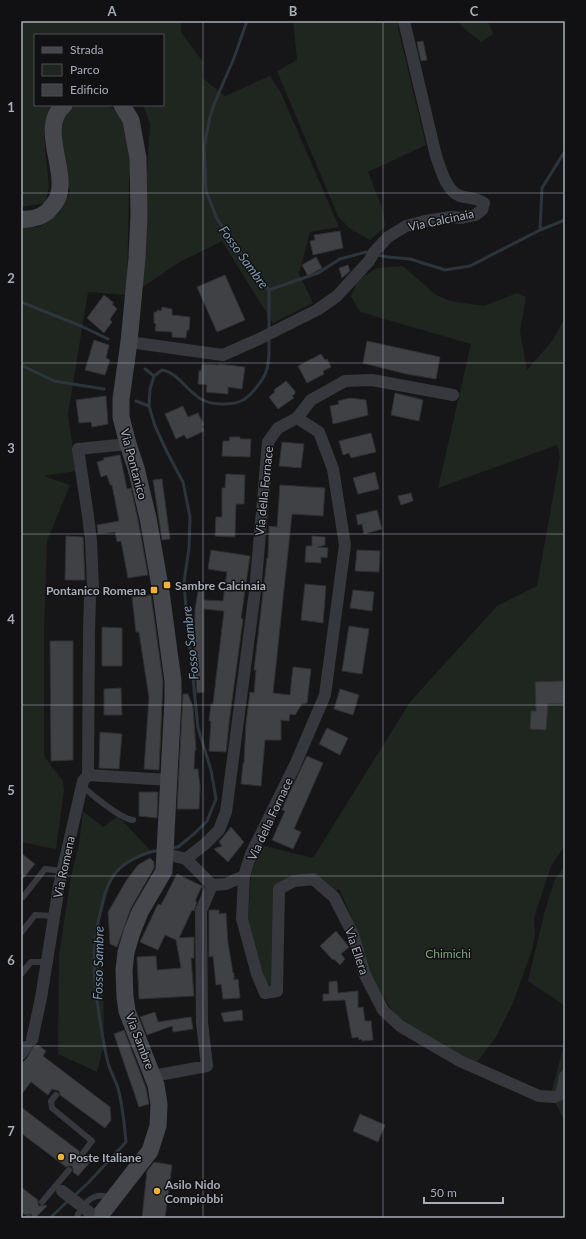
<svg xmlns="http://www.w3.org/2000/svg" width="586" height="1239" font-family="Lato,sans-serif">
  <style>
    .green { fill: #1e261f }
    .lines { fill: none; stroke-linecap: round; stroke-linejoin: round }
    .stream { stroke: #2c353c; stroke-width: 3 }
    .building { fill: #404145; stroke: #303034 }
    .lane { stroke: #37383d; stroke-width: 6 }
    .street { stroke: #37383d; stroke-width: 12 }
    .secondary { stroke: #45474d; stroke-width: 17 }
    .street-bridge { stroke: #37383d; stroke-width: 12 }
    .grid { fill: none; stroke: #a8adb8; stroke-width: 1; stroke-opacity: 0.55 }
    .poi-dot { fill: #f2b134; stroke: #111113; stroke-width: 1.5 }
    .labels { text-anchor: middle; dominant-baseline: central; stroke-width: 3; stroke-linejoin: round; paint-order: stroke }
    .street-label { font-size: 12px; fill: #a8adb8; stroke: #111113 }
    .poi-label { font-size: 12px; font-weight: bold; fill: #a8adb8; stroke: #111113; text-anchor: start }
    .park-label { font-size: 12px; fill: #7fa381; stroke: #111113 }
    .water-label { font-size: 13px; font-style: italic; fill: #7f9bb3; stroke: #111113 }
    .neatline { fill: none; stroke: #a8adb8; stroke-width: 1.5 }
    .grid-label { font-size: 13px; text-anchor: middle; font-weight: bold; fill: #a8adb8 }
  </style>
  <rect width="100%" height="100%" fill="#161618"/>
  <!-- green -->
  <path class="green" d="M21,21H181V32L203,62L202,78L225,96L270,76L281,93L339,227L310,232L299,274L313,303L273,323L222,241L178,263L140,289L150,124L143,105H163V35H35V105H53L51,108L44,135L49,188L45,203L21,207Z
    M293,21H398V28L426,145L368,172L383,210L385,227L370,240L349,228L338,216L277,71L297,60Z
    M459,21H488L493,34L481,42L461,26Z
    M70,105H107L116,110L127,127L133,149L129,179L127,295L88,292L68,414L76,471L44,476L70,485L47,541L44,632V756L63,781L64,791L56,849L21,842V226L39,227L59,213L70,192L60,151L57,124Z
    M403,266L436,295L450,301L484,306L517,293L526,297L520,331L527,370L552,341L565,318V845L551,866L534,918L535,935L532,950L513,1003L496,1037L477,1062L442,1047L397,1017L371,978L359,933L339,889L333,892L312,875L281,882L273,987H267L248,919L251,875L261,845L313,858L410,702L497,606L537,586L560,458L557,445L438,488L471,344L360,312L351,296L358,280L377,268Z
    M83,811L103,827L118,816L152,852L123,866L113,877L97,926L99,936V949L103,967L104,1044L97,1072L58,1054L59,955L71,877L79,844Z
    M565,866V1006L528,981L544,914L555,879Z
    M565,1040V1122L551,1094Z"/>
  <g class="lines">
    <!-- stream -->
    <path class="stream" d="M247,21L234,58L215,102L210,117L204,147L206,191L217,219L254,272L269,290V330
      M540,230L565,220
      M376,255L388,257L410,259L445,270L470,266L540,230L542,188L565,151
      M269,290L318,273L340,259L366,252L369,253
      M21,302L81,326L108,339
      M21,365L54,381L104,389
      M145,369L154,376
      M136,401L149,406
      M172,848L178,847L195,833L207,821L216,799L211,770L198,728L186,608L184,582L189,548L190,517L183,482L167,452L155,426L149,406L150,389L154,376L162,370C177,372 187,391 201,399C211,405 232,406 243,400C251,396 263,380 266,372C270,362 269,348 269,338
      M74,1196L89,1182L126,1142C124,1123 123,1104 117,1085C114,1078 110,1070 108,1063C105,1051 103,1039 101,1027C94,986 90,950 101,910C103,899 106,887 112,878C121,862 143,853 160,850
      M50,1218L68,1201"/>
  </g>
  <!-- building -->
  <path class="building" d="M423,41L427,60L421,61L417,42Z
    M340,231L343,248L313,255L310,241L315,240L314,235Z
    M316,257L322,268L308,276L302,265Z
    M348,265L350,271L342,278L339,268Z
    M225,275L245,320L217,332L197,287Z
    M104,295L114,303L112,304L117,309L110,319L112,322L104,333L87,318Z
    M162,307L172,309V315L190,317L189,330H187L186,338L172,337V332L155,331L156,324L154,323V312H157V310L161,311Z
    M94,340L109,345L106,358L110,360L105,375L85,370Z
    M367,341L440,357L436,379L406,374L363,363Z
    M321,354L325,360L327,359L331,367L323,371L324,374L307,383L298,366Z
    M202,364L219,365V364L245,367L242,389L228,387V394L206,392L207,385L198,384L199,371H201Z
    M286,381L295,391V394L292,396L294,398L278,409L269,397L275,392L274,390Z
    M395,393L423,400L419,421L391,415Z
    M106,396L108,424L92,427L91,422L79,423L76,400Z
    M350,398L366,400L368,415L333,424L330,406L339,404L338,401Z
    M183,406L188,417L198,413L204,425L202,426L204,431L187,439L184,435L176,439L165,414Z
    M371,433L376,452L351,458L349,453L343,455L339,441Z
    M230,437H240V439H251L250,457L222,456L223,441H229Z
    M282,442L304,444L301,468L279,466Z
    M120,455L127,489L131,488L138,520L148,575L128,578L121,541L117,542L115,532L98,534L97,525L119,521L112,485H110L107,475L101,477L97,462L104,460L103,458Z
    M375,472L379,489L358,494L353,478Z
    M226,474L245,475L244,504H236L235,537L215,536L216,517H222V488H225Z
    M162,479L170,539L162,540L153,480Z
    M280,485L325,488L323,516L292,514L273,693L290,695L293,667L311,669L307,703L302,704L295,715L290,714L289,721L281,720V740H265L261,786L241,784L243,763H244L246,723L250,692L254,693L256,670H254L267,558H268L269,526L277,527Z
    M411,493L413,501L401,505L398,496Z
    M377,510L382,529L364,534L362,524L358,525L356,515Z
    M66,536L83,537L85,580H65Z
    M312,536L325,537V545L317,547L328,548L327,558L321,557V563L305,562L306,546H312Z
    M211,550L250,556L241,618L243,619L229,723L226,752L209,751L211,721H209L211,704H213L224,611L204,609V692L197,693L194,651L195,610L198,591H204V600L223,601L227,572L208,569Z
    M357,550L380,551L379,572L355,571Z
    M305,584L326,586L323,623L301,620Z
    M353,590L374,592L372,611L350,608Z
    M151,595L163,682L159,770L144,769L149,698L139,632H136L132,597Z
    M349,626L369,629L362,674L342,671Z
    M102,627L122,628V666H102Z
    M50,641H73V760L51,761Z
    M563,681L564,704H548L546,730L530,729L531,711H536L535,682Z
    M121,688L122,715H104V689Z
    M340,689L359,695L353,715L334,709Z
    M183,694H188L193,707L196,750H195L194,769H198L200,787L199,809H177Z
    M327,728L348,738L340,755L319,744Z
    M100,732L122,734L119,769L99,768Z
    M307,756L323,763L294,829L301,832L293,849L272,840L285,811L282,810L286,800Z
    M139,792H158L157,818L139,816Z
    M231,827L244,842L228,862L214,849L222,846L219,842Z
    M21,853L35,864L21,881Z
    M150,858L154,862V868L131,908L117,947L110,944L108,912L126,881L138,865Z
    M177,874L202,886L195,901L197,902L194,911L192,910L179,938L194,937V958H191L194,996L139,999L137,957L156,956L157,970L181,968L176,940L165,935L158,950L140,942L158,904L161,905Z
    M209,910H219V914L226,913L228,943L233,973H234V980L238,979L240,998L223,999L221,984L216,985L213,956L209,957Z
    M336,931L349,947L341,954L345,959L340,965L334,959L333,960L320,946Z
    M337,981L338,993L358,991V1008L363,1007L365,1021H371L373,1040L362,1041L361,1039L359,1040L358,1037L352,1038L345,1000L323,1001V994H329V982Z
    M242,1010L243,1020L224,1022L221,1013Z
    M155,1012L158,1022L191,1017L193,1029L173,1032L172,1026L147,1035L140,1017Z
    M124,1030L146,1088L149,1104L139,1107L114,1034Z
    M38,1045L46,1051L43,1056L110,1107L111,1120L105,1128L60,1095L59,1091L52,1089L48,1095L31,1082L21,1095V1064L27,1058L33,1047Z
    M21,1107L79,1151L80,1156L83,1157L86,1156L92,1160L78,1176L73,1172V1169L72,1166H68L66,1167L21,1133Z
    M360,1114L385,1125L378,1142L353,1131Z
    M154,1162L172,1165L165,1218H142L147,1171Z
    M21,1187L38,1200V1203L39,1206L45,1205L47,1206L35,1218H33L31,1214L25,1215L21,1212Z"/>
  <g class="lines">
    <!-- lane -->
    <path class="lane" d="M82,786C92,795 121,819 133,820
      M23,897L45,869L62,871
      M21,933L35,915L54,916
      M21,974L31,962H46
      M56,1095L51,1101L52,1108L92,1141L83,1153
      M88,1201C95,1195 103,1194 112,1199
      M42,1202L69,1170
      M28,1218H29
      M77,1218L78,1214"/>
    <!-- street -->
    <path class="street" d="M129,342L223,355L259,339L317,310L337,296L369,261L374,252L388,237L406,226L425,221L451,217L461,218L475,215L482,210L484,203C475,197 470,199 460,196C446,191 441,169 436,156L404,21
      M297,418L311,400L345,381L372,380L453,395
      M88,775L89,632L90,597L93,587L91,540L88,516L78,449L128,444
      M166,854L186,859L212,885L226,884L244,876
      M186,859L205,844L219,830L226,812L255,591L268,442L278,428L297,418L319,432L333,469L345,545L325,695L295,765L251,854L244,876L242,919L257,974L265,993L277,991L279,889L294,881L313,879L334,897L353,934L365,975L383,1010L400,1026L460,1061L539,1096L555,1097L559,1095L562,1091L565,1076
      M32,1040L41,998L59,886L83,781L88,775L169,780
      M21,1054L26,1047
      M153,1076L207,1066L202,1022L201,911L212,885"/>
    <!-- secondary -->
    <path class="secondary" d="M21,219C31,220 39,218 47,212C51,208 56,202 58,197C68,170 38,127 64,105
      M98,1218L150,1151L158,1126L159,1104L156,1085L127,1011L125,997L124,970L126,952L132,932L140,912L164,871L173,699V681L161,592L148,518L136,468L128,444L121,417V399L129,342L137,258L139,215L138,158L131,120L122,105"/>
    <!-- street-bridge -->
    <path class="street-bridge" d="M62,1191L89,1212"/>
  </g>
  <!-- grid -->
  <path class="grid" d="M203,21V1218M383,21V1218M21,193H565M21,363H565M21,534H565M21,705H565M21,876H565M21,1046H565"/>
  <!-- markers -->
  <g class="poi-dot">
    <rect x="163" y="581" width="8" height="8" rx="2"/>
    <rect x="150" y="586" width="8" height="8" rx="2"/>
    <circle cx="61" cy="1157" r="4"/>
    <circle cx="157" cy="1191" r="4"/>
  </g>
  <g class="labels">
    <!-- street labels -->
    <g class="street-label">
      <text transform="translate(441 220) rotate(-12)">Via Calcinaia</text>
      <text transform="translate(134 464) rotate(75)">Via Pontanico</text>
      <text transform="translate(264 491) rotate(-84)">Via della Fornace</text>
      <text transform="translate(270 819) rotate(-65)">Via della Fornace</text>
      <text transform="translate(64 867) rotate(-78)">Via Romena</text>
      <text transform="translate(357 951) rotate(71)">Via Ellera</text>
      <text transform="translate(140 1041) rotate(69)">Via Sambre</text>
    </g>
    <!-- poi labels -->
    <g class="poi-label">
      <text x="175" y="585">Sambre Calcinaia</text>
      <text x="146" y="590" text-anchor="end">Pontanico Romena</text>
      <text x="69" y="1157">Poste Italiane</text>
      <text x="165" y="1184">Asilo Nido<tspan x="165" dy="14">Compiobbi</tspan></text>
    </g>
    <!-- park labels -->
    <g class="park-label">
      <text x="448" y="953">Chimichi</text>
    </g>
    <!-- water labels -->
    <g class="water-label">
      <text transform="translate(244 257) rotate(54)">Fosso Sambre</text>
      <text transform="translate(190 643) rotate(-96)">Fosso Sambre</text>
      <text transform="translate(98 963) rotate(-89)">Fosso Sambre</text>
    </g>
  </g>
  <!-- border -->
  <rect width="586" height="1239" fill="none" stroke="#111113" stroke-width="44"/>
  <!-- legend -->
  <rect x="34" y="34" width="130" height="72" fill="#111113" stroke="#4d4f55"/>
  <rect x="42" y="47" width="20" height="6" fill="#45474d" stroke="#4d4f55"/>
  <text x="70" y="54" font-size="12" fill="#a8adb8">Strada</text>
  <rect x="42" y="64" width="20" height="12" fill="#1e261f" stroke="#4d4f55"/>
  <text x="70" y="74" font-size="12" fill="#a8adb8">Parco</text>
  <rect x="42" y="84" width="20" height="12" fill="#404145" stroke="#4d4f55"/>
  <text x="70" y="94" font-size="12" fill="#a8adb8">Edificio</text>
  <!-- scale -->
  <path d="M424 1197v6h79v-6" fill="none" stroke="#a8adb8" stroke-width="2"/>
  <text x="430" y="1197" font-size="12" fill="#a8adb8" stroke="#111113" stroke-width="3" paint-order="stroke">50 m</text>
  <rect x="22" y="22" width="542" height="1195" class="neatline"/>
  <g class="grid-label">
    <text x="112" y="16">A</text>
    <text x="293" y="16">B</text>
    <text x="474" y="16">C</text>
    <text x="11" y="112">1</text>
    <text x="11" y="283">2</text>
    <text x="11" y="453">3</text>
    <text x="11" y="624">4</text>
    <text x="11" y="795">5</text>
    <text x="11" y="965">6</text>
    <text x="11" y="1136">7</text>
  </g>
</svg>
